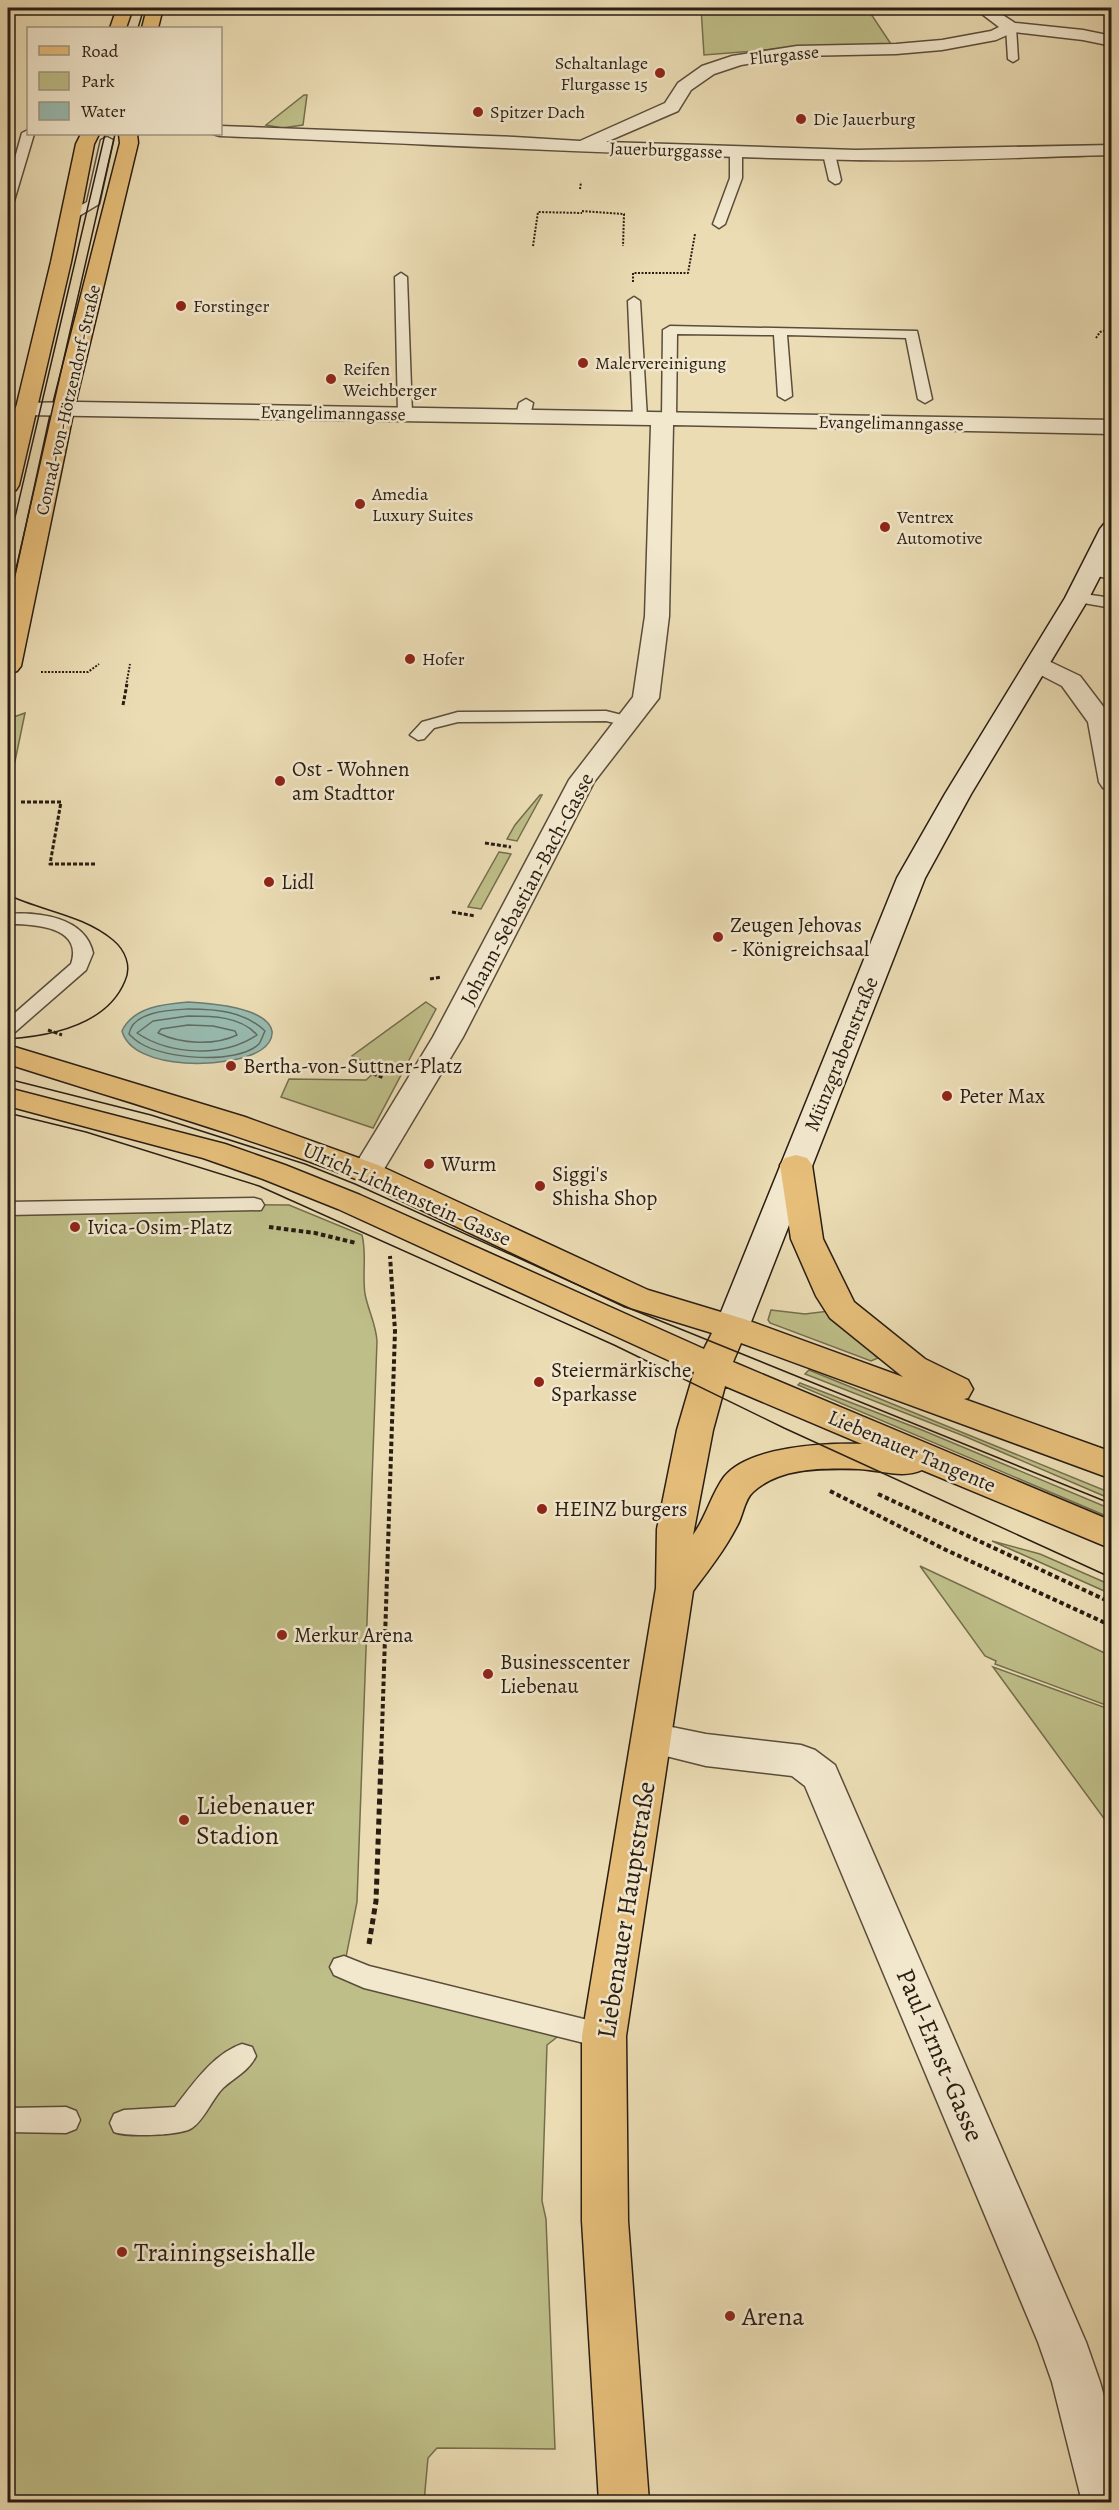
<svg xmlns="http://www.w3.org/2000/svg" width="1119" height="2510" font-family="Alegreya,serif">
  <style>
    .green { fill: #bebe88; stroke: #746e4d; stroke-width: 1.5 }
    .water { fill: #98bbb1; stroke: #6c7c71; stroke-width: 1.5 }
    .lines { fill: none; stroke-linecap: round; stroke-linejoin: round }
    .shore { stroke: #606c62; stroke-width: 1.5 }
    .lane-casing { stroke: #5a4d3a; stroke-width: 3 }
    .street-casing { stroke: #5a4d3a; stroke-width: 3 }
    .secondary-casing { stroke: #291d12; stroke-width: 3 }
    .primary-casing { stroke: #291d12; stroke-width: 3 }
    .path-far3 { stroke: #291d12; stroke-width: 2; stroke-dasharray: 2 1.5; stroke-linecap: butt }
    .path-far2 { stroke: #291d12; stroke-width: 3; stroke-dasharray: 4 2; stroke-linecap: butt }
    .path-far1 { stroke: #291d12; stroke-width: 4; stroke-dasharray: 4.5 3; stroke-linecap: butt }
    .path { stroke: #291d12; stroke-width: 5; stroke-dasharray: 6 4; stroke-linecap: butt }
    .lane { fill: #f2e8ce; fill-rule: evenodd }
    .street { fill: #f2e8ce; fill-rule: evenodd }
    .secondary { fill: #f2e8ce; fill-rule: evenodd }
    .primary { fill: #e6be7a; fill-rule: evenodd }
    .tram { stroke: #291d12; stroke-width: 1.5 }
    .poi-dot { fill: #8f2418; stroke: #f2e8ce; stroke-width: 2 }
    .labels { text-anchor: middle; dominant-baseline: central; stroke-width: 5; stroke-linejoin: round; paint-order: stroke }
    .far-street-label { font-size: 18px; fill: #291d12; stroke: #f2e8ce }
    .far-poi-label { font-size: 18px; fill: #291d12; stroke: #f2e8ce; text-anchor: start }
    .poi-label { font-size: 21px; fill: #291d12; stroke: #f2e8ce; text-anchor: start }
    .street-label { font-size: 21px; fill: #291d12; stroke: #f2e8ce }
    .near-poi-label { font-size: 26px; fill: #291d12; stroke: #f2e8ce; text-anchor: start }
    .near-street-label { font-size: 26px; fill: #291d12; stroke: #f2e8ce }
  </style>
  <rect width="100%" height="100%" fill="#ebdcb4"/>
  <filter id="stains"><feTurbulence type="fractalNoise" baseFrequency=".00333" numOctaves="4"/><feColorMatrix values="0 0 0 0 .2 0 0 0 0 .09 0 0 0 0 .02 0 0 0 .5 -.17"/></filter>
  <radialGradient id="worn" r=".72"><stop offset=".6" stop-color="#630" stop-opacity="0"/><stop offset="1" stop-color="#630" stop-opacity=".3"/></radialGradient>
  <!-- green -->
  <path class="green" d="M701,8H867L891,44L816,46L704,55Z
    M304,95H307L303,125L282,128L266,125Z
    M25,713L8,795V719Z
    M540,795H542L517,841L507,839L515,825Z
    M499,852L511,854L481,909L468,907Z
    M426,1002L436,1009L373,1128L281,1097L289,1079L366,1080L378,1069L352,1056Z
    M8,1202L289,1205L362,1235C367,1254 362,1274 365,1294C368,1310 376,1324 377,1341L357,1902L344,1967L570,2027L547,2045L542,2201L546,2219L555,2449L437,2448L428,2458L424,2502H8Z
    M771,1310L805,1314L829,1311L878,1358L871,1361L770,1323L768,1320Z
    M809,1370L1111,1493V1499L964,1436L805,1374Z
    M800,1383L922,1430L1111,1509V1518L798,1385Z
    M992,1541L1040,1554L1111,1585V1594Z
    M920,1566L1111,1656V1707L995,1664L996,1661L985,1656Z
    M993,1667L1109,1709L1111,1713V1828Z"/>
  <!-- water -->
  <path class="water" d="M188,1002C207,1003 267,1007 272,1031C273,1039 267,1046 261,1050C232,1069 133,1072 122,1031C133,1007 164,1004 188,1002Z"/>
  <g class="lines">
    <!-- shore -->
    <path class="shore" d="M188,1009C216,1009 244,1011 265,1031C263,1035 261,1041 259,1044C237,1065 164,1059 140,1043C136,1041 132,1037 129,1034C133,1011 170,1010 188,1009Z
      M188,1016C211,1016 241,1016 257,1035C223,1058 170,1055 137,1033L153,1021Z
      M188,1025L213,1026L235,1031L237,1035C214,1046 181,1044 158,1033L161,1029Z"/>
    <!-- lane casing -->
    <g class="lane-casing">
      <path id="lane" d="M1011,24L1016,27L1018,59L1013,62L1008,59L1006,27Z
        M28,130V134H34L14,201L8,204V183L22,133Z
        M107,137L113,140L99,204L74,219H66V213L87,202L101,140Z
        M736,149L742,152V178L725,224L719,228L713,224L730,178V152Z
        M829,151L835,154L841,180L839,183L835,184L829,180L823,154Z
        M401,273L407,277L412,414L405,418L398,414L395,277Z
        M634,297L640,301L647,418L640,422L633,418L628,301Z
        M670,326L917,331L932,399L925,403L918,399L906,338L787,335L792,396L785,400L778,396L774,335L677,334L676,419L674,422H664L662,419L663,330Z
        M526,399L533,403L530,416L523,420L518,419L516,416L519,403Z
        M1091,566L1112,570V579L1086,574L1083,571Z
        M1077,593L1112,598V608L1072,601L1069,598Z
        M606,711L634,718L636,721L628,726L606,721L458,722L434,728L424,739L418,740L410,735L422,722L458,712Z
        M8,914C39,912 85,917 93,953L86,970L15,1032L8,1034V1019L71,964C84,926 33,924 8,924Z
        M254,1198L261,1200L264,1205L261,1210L8,1215V1202Z
        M344,1956L369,1966L604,2024L614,2028L618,2036L614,2044L604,2048L364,1988L334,1975L330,1967L334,1959Z
        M242,2044L252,2047L256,2056C249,2071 235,2077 223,2088C212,2099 205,2119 192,2128C180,2136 127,2137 114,2132L110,2123L114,2114L124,2110L175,2107C193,2084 213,2054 242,2044Z
        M66,2107L76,2111L80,2120L76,2129L66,2133L8,2132V2108Z"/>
    </g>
    <!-- street casing -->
    <g class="street-casing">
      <path id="street" d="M974,8H992L1015,23L1083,30L1112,36V46L1083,40L1014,32L996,40L942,50L896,54L797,56L741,65L714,74L691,90L678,111L606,142L856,150L1112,145V155C1026,157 939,162 853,160C642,156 431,144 220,136L213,134H220V126L514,137L580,141L665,103L678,83L702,66L732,56L797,46L896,44L942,40L991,31L999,27Z
        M77,402L1112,420V434L673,425L669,616L659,698L594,782L463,1037L378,1179L367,1182L356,1179L351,1172L433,1037L569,780L633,697L645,616L651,425L26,415L18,414L15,409L18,404L26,403Z
        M1038,656L1080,676L1112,718V790L1103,788L1099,782L1088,722L1062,686L1029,669L1025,664L1029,659Z
        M652,1723L706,1734L801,1745L815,1750L835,1765L1086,2342L1100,2382L1112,2425V2502H1082L1052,2382L1038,2342L805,1786L792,1776L706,1766L638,1749L632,1738L638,1727Z"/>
    </g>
    <!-- secondary casing -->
    <g class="secondary-casing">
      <path id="secondary" d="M1112,522V553L1089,598L971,794L925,878L749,1327L744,1335L732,1338L720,1335L715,1327L897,878L945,794L1065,598L1100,529L1104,524Z"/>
    </g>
    <!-- primary casing -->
    <g class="primary-casing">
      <path id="primary" d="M117,8H133L126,28H110Z
        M147,8H163L158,28H142Z
        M81,134H99L94,144L71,262L19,485L16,490L8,492V441L51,262L76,144Z
        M119,134H137L138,143L74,409L21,666L17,671L8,674V611L52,409L120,143Z
        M8,1045L245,1117L378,1165L648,1290L744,1319L903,1377L830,1318L816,1296L791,1239L780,1165L785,1158L796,1155L807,1158L812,1165L823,1239L854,1302L925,1359L968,1380L973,1389L968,1398L964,1399L1112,1452V1479L741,1343L733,1362L1112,1521V1549L922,1470C904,1479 879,1470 859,1469C824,1468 780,1467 753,1492C744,1500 743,1516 737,1526C725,1549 709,1570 693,1591L626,2036L628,2221L649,2502H599L582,2221V2036L656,1588L657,1529L677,1430L694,1372L338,1209L263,1179L203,1158L8,1106V1088L225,1144L285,1165L360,1195L704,1349L712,1333L624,1306L356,1179C242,1135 124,1101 8,1064ZM725,1386L862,1444C826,1443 748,1446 724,1477C711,1495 706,1517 693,1535L713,1430Z"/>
    </g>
    <!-- path-far3 -->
    <path class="path-far3" d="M580,189L581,182
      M582,211L624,214L623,246
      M533,246L538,212L582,213
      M633,282V273H688L695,234
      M1096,338L1100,332L1112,328
      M41,672H88L99,664
      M126,686L130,664"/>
    <!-- path-far2 -->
    <path class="path-far2" d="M123,705L127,684
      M21,802H61L50,864H95
      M485,843L511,847
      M452,912L475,916
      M430,979L441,977
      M48,1030L62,1035
      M373,1074L384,1078"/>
    <!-- path-far1 -->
    <path class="path-far1" d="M269,1227L315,1233L356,1243
      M830,1491L946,1550L1112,1626
      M878,1494L1112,1603
      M381,1761L395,1331L390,1256"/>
    <!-- path -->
    <path class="path" d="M369,1944L376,1901L381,1760"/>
    <!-- lane -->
    <use href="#lane" class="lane"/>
    <!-- street -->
    <use href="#street" class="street"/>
    <!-- secondary -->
    <use href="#secondary" class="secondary"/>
    <!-- primary -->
    <use href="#primary" class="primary"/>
    <!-- tram -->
    <path class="tram" d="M138,28L144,8
      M8,547L105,134
      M8,604L115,134
      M8,895C42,911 83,915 113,940C125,950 132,966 125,981C107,1025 51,1036 8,1039
      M8,1079L151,1115L305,1164L355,1184L631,1309L1112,1504
      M8,1113L86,1132L259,1186L614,1345L784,1428L1112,1578"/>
  </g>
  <!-- markers -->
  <g class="poi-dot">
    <circle cx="660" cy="73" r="6"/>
    <circle cx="478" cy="112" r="6"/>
    <circle cx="801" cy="119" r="6"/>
    <circle cx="181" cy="306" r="6"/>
    <circle cx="583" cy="363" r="6"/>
    <circle cx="331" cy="379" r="6"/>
    <circle cx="360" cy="504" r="6"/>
    <circle cx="885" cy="527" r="6"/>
    <circle cx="410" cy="659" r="6"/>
    <circle cx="280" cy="781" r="6"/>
    <circle cx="269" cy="882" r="6"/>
    <circle cx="718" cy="937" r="6"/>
    <circle cx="231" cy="1066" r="6"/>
    <circle cx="947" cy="1096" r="6"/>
    <circle cx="429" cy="1164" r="6"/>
    <circle cx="540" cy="1186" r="6"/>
    <circle cx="75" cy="1227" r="6"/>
    <circle cx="539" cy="1382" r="6"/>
    <circle cx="542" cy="1509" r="6"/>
    <circle cx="282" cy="1635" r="6"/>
    <circle cx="488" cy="1674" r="6"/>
    <circle cx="184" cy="1820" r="6"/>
    <circle cx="122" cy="2252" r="6"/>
    <circle cx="730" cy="2316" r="6"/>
  </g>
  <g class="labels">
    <!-- far-street labels -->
    <g class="far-street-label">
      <text transform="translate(784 55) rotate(-6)">Flurgasse</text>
      <text transform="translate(666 150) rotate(2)">Jauerburggasse</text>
      <text transform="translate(68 400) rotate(-77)">Conrad-von-Hötzendorf-Straße</text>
      <text transform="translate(333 413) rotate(1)">Evangelimanngasse</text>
      <text transform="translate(891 423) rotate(1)">Evangelimanngasse</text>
    </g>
    <!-- far-poi labels -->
    <g class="far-poi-label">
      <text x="648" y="63" text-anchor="end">Schaltanlage<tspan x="648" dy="21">Flurgasse 15</tspan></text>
      <text x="490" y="112">Spitzer Dach</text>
      <text x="813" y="119">Die Jauerburg</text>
      <text x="193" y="306">Forstinger</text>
      <text x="595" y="363">Malervereinigung</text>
      <text x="343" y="369">Reifen<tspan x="343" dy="21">Weichberger</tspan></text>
      <text x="372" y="494">Amedia<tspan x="372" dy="21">Luxury Suites</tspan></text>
      <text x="897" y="517">Ventrex<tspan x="897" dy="21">Automotive</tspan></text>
      <text x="422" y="659">Hofer</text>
    </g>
    <!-- poi labels -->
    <g class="poi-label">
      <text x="292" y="769">Ost - Wohnen<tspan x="292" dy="24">am Stadttor</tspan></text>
      <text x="281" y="882">Lidl</text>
      <text x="730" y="925">Zeugen Jehovas<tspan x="730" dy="24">- Königreichsaal</tspan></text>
      <text x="243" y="1066">Bertha-von-Suttner-Platz</text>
      <text x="959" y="1096">Peter Max</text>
      <text x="441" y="1164">Wurm</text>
      <text x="552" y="1174">Siggi's<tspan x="552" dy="24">Shisha Shop</tspan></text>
      <text x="87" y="1227">Ivica-Osim-Platz</text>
      <text x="551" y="1370">Steiermärkische<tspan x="551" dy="24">Sparkasse</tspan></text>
      <text x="554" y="1509">HEINZ burgers</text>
      <text x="294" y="1635">Merkur Arena</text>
      <text x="500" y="1662">Businesscenter<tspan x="500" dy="24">Liebenau</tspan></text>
    </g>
    <!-- street labels -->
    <g class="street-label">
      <text transform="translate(527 889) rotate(-62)">Johann-Sebastian-Bach-Gasse</text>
      <text transform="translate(841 1054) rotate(-68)">Münzgrabenstraße</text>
      <text transform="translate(407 1194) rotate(24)">Ulrich-Lichtenstein-Gasse</text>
      <text transform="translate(912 1451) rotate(23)">Liebenauer Tangente</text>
    </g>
    <!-- near-poi labels -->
    <g class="near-poi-label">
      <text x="196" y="1805">Liebenauer<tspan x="196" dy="30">Stadion</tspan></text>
      <text x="134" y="2252">Trainingseishalle</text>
      <text x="742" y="2316">Arena</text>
    </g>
    <!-- near-street labels -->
    <g class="near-street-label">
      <text transform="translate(626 1910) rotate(-81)">Liebenauer Hauptstraße</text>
      <text transform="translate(940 2055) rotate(67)">Paul-Ernst-Gasse</text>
    </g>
  </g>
  <!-- margin -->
  <rect width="1119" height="2510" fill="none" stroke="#ebdcb4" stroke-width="30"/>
  <rect x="9" y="9" width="1101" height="2492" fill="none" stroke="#291d12" stroke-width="3"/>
  <rect x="15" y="15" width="1089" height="2480" fill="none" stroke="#291d12" stroke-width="1.5"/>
  <!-- legend -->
  <rect x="27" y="27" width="195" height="108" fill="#f2e8ce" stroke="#a29783" stroke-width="1.5"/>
  <rect x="39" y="46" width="30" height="9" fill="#e6be7a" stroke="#a29783" stroke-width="1.5"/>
  <text x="81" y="57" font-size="18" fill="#291d12">Road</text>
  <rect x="39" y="72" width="30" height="18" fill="#bebe88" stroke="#a29783" stroke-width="1.5"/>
  <text x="81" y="87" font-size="18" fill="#291d12">Park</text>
  <rect x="39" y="102" width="30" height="18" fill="#98bbb1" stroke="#a29783" stroke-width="1.5"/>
  <text x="81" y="117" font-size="18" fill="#291d12">Water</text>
  <rect width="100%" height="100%" filter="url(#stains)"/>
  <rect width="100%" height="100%" fill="url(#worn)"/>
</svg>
